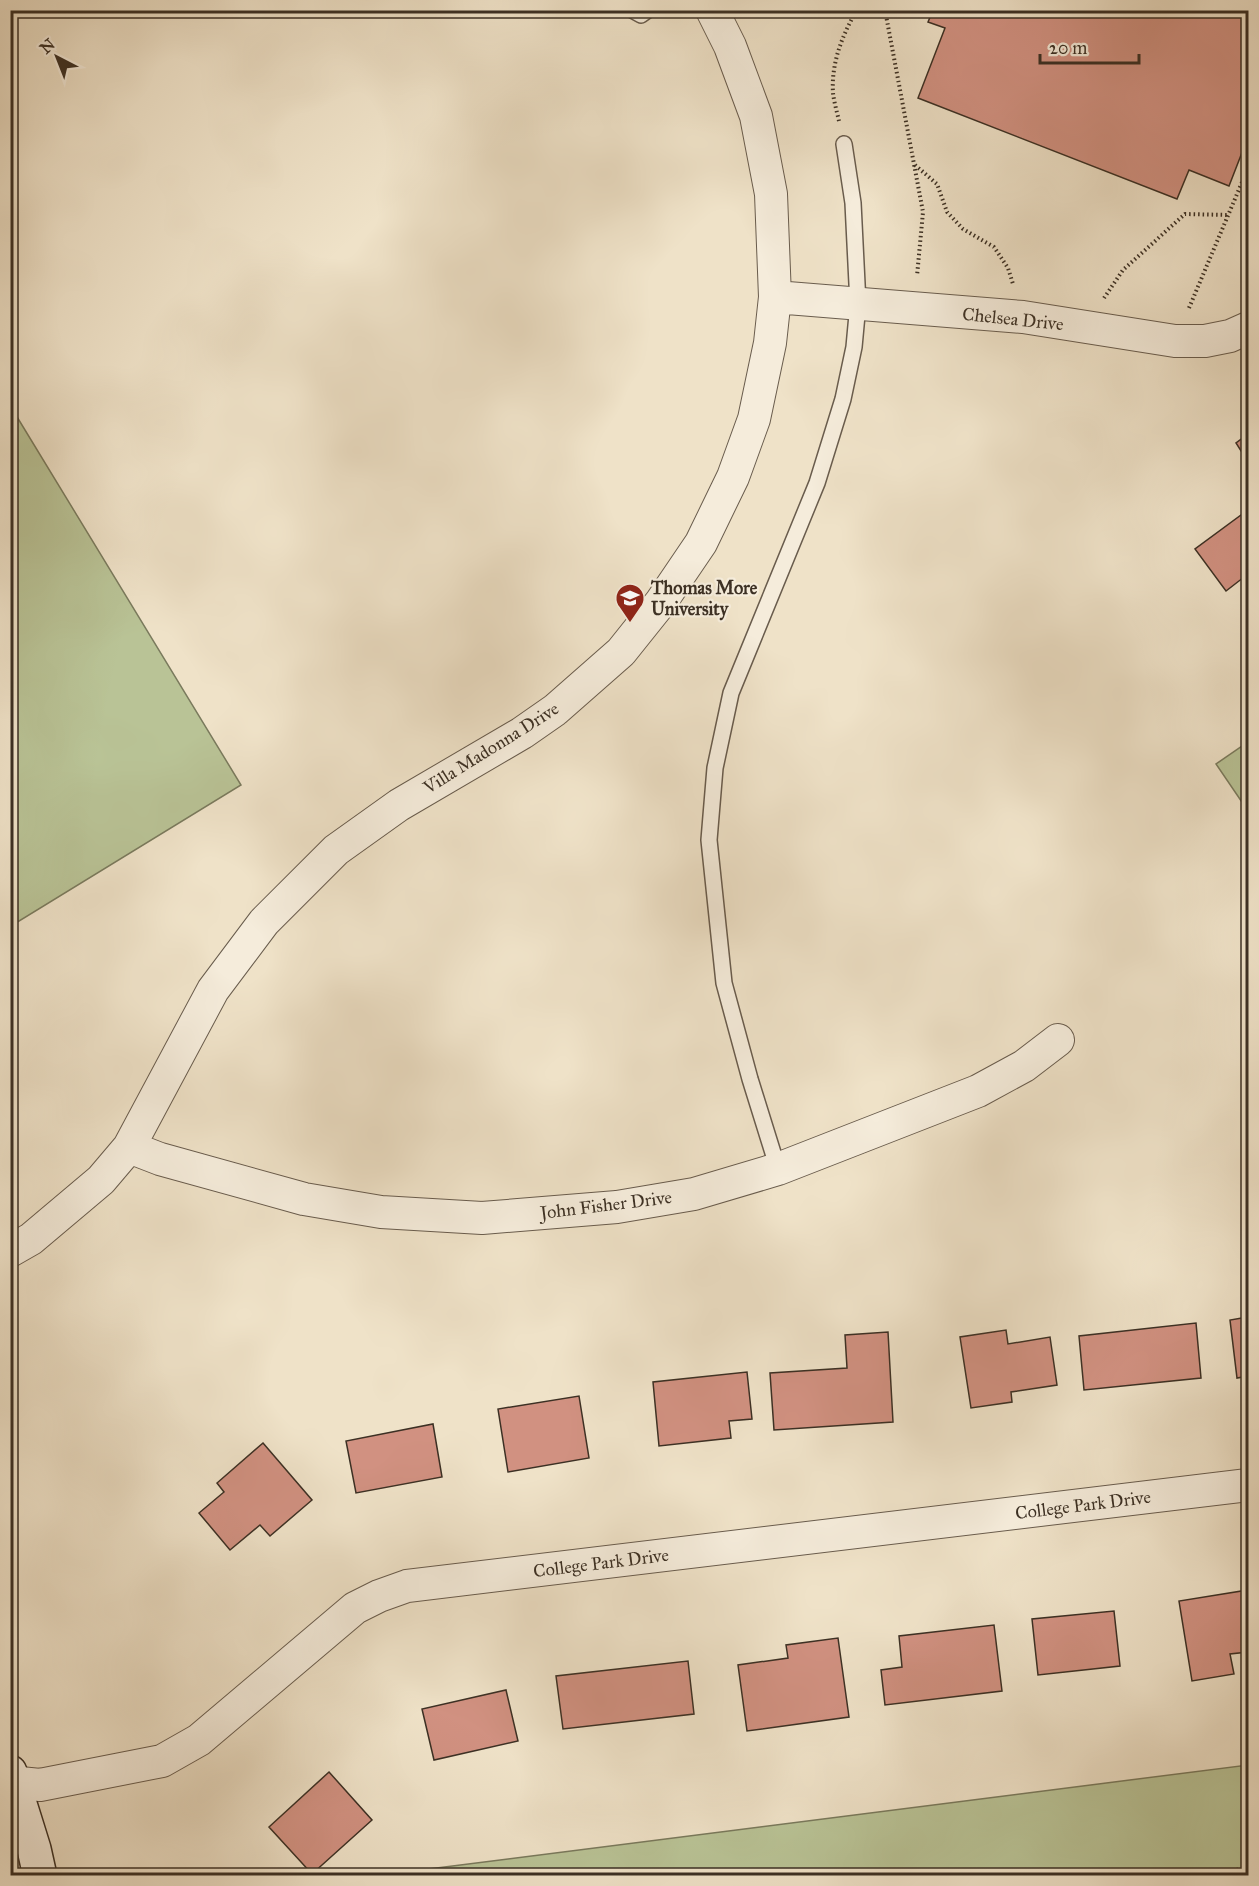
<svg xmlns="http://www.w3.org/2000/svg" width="1259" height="1886" font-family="'IM FELL Great Primer',serif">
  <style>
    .green { fill: #b9c396; stroke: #7a7a5d; stroke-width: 1.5 }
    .building { fill: #d19181; stroke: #3c3024; stroke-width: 1.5 }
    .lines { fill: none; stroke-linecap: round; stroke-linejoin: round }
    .service-casing { stroke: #695c4d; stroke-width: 18 }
    .minor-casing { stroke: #695c4d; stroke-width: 34 }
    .secondary-casing { stroke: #3c3024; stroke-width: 36 }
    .path { stroke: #3c3024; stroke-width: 4; stroke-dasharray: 1.5 3; stroke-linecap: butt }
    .service { stroke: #f5ecdb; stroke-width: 15 }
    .minor { stroke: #f5ecdb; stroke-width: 32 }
    .secondary { stroke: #f5ecdb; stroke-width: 33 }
    .labels { text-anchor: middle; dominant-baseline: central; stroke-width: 4.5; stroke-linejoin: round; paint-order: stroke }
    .street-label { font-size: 18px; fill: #3c3024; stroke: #f5ecdb }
    .poi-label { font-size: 18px; font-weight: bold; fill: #3c3024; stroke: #f5ecdb; text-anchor: start }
  </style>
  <rect width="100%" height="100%" fill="#efe2c8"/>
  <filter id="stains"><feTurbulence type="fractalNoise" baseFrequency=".00333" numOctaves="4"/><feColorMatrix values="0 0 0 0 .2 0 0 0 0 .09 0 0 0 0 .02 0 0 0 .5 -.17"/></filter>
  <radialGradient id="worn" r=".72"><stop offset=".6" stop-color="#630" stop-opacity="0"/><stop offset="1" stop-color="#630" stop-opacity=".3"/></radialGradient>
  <!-- green -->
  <path class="green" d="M11,407L241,785L11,926H10Z
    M1248,742V811L1216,764Z
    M1248,1765V1875H381Z"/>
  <!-- building -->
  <path class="building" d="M933,10H1246L1244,16L1248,17V137L1229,186L1189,170L1177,199L918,98L945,28L928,22Z
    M1248,434V462L1236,443Z
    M1241,515L1248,524V574L1226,591L1195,549Z
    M1248,1317V1376L1237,1378L1230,1320Z
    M1196,1323L1201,1378L1084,1390L1079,1336Z
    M1006,1330L1008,1344L1050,1337L1057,1385L1011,1392L1012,1402L971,1408L960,1337Z
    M888,1332L893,1422L774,1430L770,1373L847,1368L845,1335Z
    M747,1372L752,1419L729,1421L731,1438L659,1446L653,1382Z
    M579,1396L589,1458L508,1472L498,1409Z
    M433,1424L442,1477L356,1493L346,1441Z
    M263,1443L312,1500L270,1536L260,1525L230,1550L199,1513L224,1492L217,1483Z
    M1248,1590V1652L1230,1654L1234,1674L1192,1681L1179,1601Z
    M1114,1611L1120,1666L1038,1675L1032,1619Z
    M994,1625L1002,1691L885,1705L881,1670L902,1667L899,1636Z
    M838,1638L849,1717L747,1731L738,1665L788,1658L786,1645Z
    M688,1661L694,1714L563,1729L556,1676Z
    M506,1690L518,1741L434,1760L422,1709Z
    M329,1772L372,1820L312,1874L269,1827Z"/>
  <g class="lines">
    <!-- service casing -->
    <g class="service-casing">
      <path id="service" d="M632,10L641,15L648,10
        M778,1169L750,1079L724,983L709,840L715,768L731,693L817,483L843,399L854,347L858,304L853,203L844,144"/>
    </g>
    <!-- minor casing -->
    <g class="minor-casing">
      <path id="minor" d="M775,297L1023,317L1175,341H1205L1230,336L1248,328
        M129,1147L160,1159L304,1199L381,1212L482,1218L617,1207L694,1194L778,1169L978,1091L1024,1066L1058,1040
        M10,1251L31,1239L101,1180L129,1147L213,990L264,922L336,850L399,805L522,733L555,710L621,652L661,602L701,543L733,477L754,419L770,343L775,297L771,194L756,116L730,46L712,10
        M10,1782L40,1785L162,1761L199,1740L355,1608L379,1596L407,1586L1248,1485"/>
    </g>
    <!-- secondary casing -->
    <g class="secondary-casing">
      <path id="secondary" d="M10,1772L34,1849L40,1876"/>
    </g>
    <!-- path -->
    <path class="path" d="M885,10L923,212L917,276
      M839,121C837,112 834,102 833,93C831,64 842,35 857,10
      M915,165L937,184L947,212L963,229L994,247L1008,268L1013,284
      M1104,298L1123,270L1185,214L1228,215
      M1189,308L1248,168
      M1225,1876L1234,1870L1248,1869"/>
    <!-- service -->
    <use href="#service" class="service"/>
    <!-- minor -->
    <use href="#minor" class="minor"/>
    <!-- secondary -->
    <use href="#secondary" class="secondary"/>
  </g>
  <!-- icons -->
  <defs>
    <g id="university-pin" transform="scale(1.5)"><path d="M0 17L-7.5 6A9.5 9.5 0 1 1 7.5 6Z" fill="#8f2418" stroke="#f5ecdb"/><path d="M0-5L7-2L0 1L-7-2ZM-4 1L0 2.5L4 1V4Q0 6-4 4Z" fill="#fff"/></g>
  </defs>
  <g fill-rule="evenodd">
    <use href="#university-pin" x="630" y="598"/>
  </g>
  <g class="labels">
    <!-- street labels -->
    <g class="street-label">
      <text transform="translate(1013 319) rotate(6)">Chelsea Drive</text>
      <text transform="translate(491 748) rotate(-32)">Villa Madonna Drive</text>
      <text transform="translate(606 1205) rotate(-7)">John Fisher Drive</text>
      <text transform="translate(1083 1505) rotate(-7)">College Park Drive</text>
      <text transform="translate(601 1563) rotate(-7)">College Park Drive</text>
    </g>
    <!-- poi labels -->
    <g class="poi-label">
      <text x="651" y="588">Thomas More<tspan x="651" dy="21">University</tspan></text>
    </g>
  </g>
  <!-- margin -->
  <rect width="1259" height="1886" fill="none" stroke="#efe2c8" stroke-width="36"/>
  <rect x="12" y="12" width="1235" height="1862" fill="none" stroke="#3c3024" stroke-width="3"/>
  <rect x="18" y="18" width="1223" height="1850" fill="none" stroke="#3c3024" stroke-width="1.5"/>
  <!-- north arrow -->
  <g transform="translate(57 57) rotate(318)" stroke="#f5ecdb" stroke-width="4.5" paint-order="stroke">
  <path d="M0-4.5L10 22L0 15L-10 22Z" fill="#3c3024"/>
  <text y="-9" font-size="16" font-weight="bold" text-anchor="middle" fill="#3c3024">N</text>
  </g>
  <!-- scale -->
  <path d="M1040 54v9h99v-9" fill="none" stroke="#3c3024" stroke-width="3"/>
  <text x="1049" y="54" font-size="18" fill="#3c3024" stroke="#f5ecdb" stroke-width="4.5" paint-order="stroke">20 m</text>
  <rect width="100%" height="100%" filter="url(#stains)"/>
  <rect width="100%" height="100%" fill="url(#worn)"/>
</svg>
